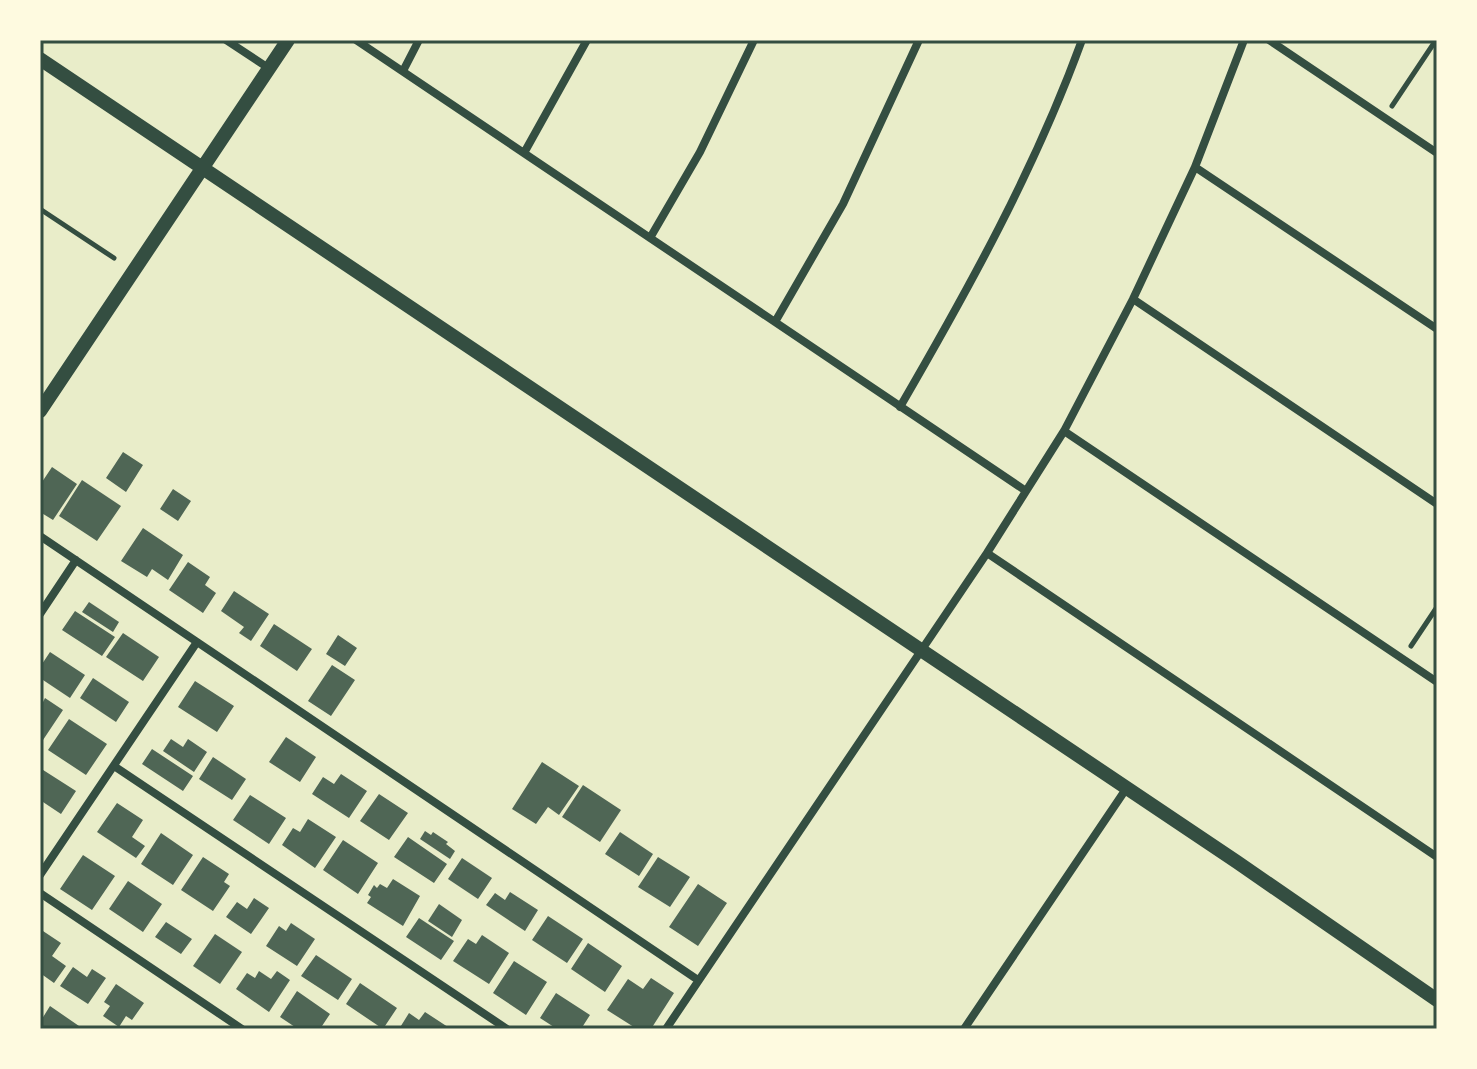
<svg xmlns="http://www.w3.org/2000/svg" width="1477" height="1069" font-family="Ubuntu,sans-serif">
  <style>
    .building { fill: #4f6655 }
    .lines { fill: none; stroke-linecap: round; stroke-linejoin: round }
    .path { stroke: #344e41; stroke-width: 5 }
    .minor { stroke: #344e41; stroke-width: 8 }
    .tertiary { stroke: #344e41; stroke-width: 14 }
    .neatline { fill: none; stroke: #344e41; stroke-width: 3 }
  </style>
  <rect width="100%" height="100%" fill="#e9edc9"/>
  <!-- building -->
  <path class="building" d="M123,452L143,465L126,492L106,478Z
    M52,467L77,484L53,520L40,512V485Z
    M82,480L121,506L97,541L59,516Z
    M173,489L191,501L178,521L160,509Z
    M143,528L183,555L168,580L152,569L147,577L121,561Z
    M188,562L210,577L205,585L216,593L203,613L169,590Z
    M234,591L269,614L251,641L239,633L244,627L221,611Z
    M89,602L119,622L113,632L82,612Z
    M75,611L115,637L102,656L62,630Z
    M274,624L312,649L297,671L260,646Z
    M123,633L159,657L143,681L106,657Z
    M338,635L357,648L345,666L326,654Z
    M50,652L85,675L70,698L40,678V667Z
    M332,665L355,680L331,716L308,701Z
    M93,678L129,702L116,722L80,698Z
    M195,681L234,706L217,732L178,707Z
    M45,698L63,710L43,740L40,738V700L43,702Z
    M69,719L107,744L86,775L48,750Z
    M286,737L316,757L300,782L269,762Z
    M171,739L183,747L188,739L207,752L194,772L163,751Z
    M152,749L193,776L183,791L142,764Z
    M213,757L246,779L232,800L199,779Z
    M542,762L579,786L559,815L548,807L536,824L512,809Z
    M40,768L76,791L61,814L40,800Z
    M341,774L367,791L349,818L312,794L323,777L334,784Z
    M583,785L621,810L600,842L562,817Z
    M379,794L408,813L389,840L360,821Z
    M250,795L286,818L269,844L233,820Z
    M117,803L143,820L132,837L145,846L136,858L97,832Z
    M308,819L336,837L315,868L282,845L293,828L300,832Z
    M425,831L431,835L433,832L448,842L446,844L455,851L450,859L420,839Z
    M620,832L653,854L639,876L605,854Z
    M161,833L193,855L173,885L141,864Z
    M408,837L447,864L434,883L394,857Z
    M343,840L378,863L358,894L323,870Z
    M83,855L115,876L92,910L60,889Z
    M203,857L229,874L224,882L230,886L213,911L181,890Z
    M658,857L690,877L670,907L638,887Z
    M462,858L492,878L478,899L448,879Z
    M393,879L420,896L403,926L367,903L371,897L368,895L374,885L377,888L380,884L387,888Z
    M128,881L162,904L143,932L109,909Z
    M698,884L727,903L698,946L669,927Z
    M510,892L538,910L525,931L486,905L495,893L505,900Z
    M254,898L269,908L251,934L226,917L237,902L247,909Z
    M439,904L462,920L452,937L428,921Z
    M548,916L583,939L567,963L532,940Z
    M419,918L454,941L441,960L406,937Z
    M166,922L192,939L181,954L155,937Z
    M291,923L315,939L297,966L266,946L279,926L286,931Z
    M40,929L61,943L52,956L66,966L54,983L40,973Z
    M215,934L242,952L220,984L193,966Z
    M482,935L509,953L489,984L453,961L468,939L476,944Z
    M588,943L622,966L605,992L571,969Z
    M316,955L352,979L338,1000L301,976Z
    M514,961L547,982L526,1015L493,993Z
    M73,967L87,977L92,969L106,978L88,1004L60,986Z
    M259,971L271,979L277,971L290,980L269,1012L236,989L247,973L255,978Z
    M651,978L674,993L651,1029H637L607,1010L628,979L643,989Z
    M360,983L397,1008L383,1029L346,1004Z
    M116,984L144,1003L132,1020L126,1016L119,1027L103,1016L110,1006L104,1002Z
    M297,991L330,1014L320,1029H298L280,1017Z
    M556,993L590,1015L581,1029H557L540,1018Z
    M50,1006L79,1026L77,1029H40V1022Z
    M425,1012L451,1029H399L409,1013L419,1020Z"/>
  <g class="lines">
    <!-- path -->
    <path class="path" d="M1392,106L1436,40
      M40,209L114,258
      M1411,646L1437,607"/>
    <!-- minor -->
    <path class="minor" d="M226,40L270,69
      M356,40L1026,491
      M1269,40L1437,153
      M403,71L419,40
      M524,153L587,40
      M1195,167L1437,329
      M650,238L700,152L754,40
      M1133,299L1437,504
      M775,322L843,204L919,40
      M900,407C969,288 1035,169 1082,40
      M1064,431L1437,682
      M40,536L698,980
      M987,553L1437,857
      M40,614L76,560
      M114,766L507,1029
      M40,875L197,642
      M40,893L242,1029
      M666,1029L987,553L1064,431L1133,299L1195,167L1244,40
      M964,1029L1126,789"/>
    <!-- tertiary -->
    <path class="tertiary" d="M40,59L1237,862L1437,1000
      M40,411L288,40"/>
  </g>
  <!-- border -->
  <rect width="1477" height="1069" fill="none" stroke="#fefae0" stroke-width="84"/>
  <rect x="42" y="42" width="1393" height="985" class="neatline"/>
</svg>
